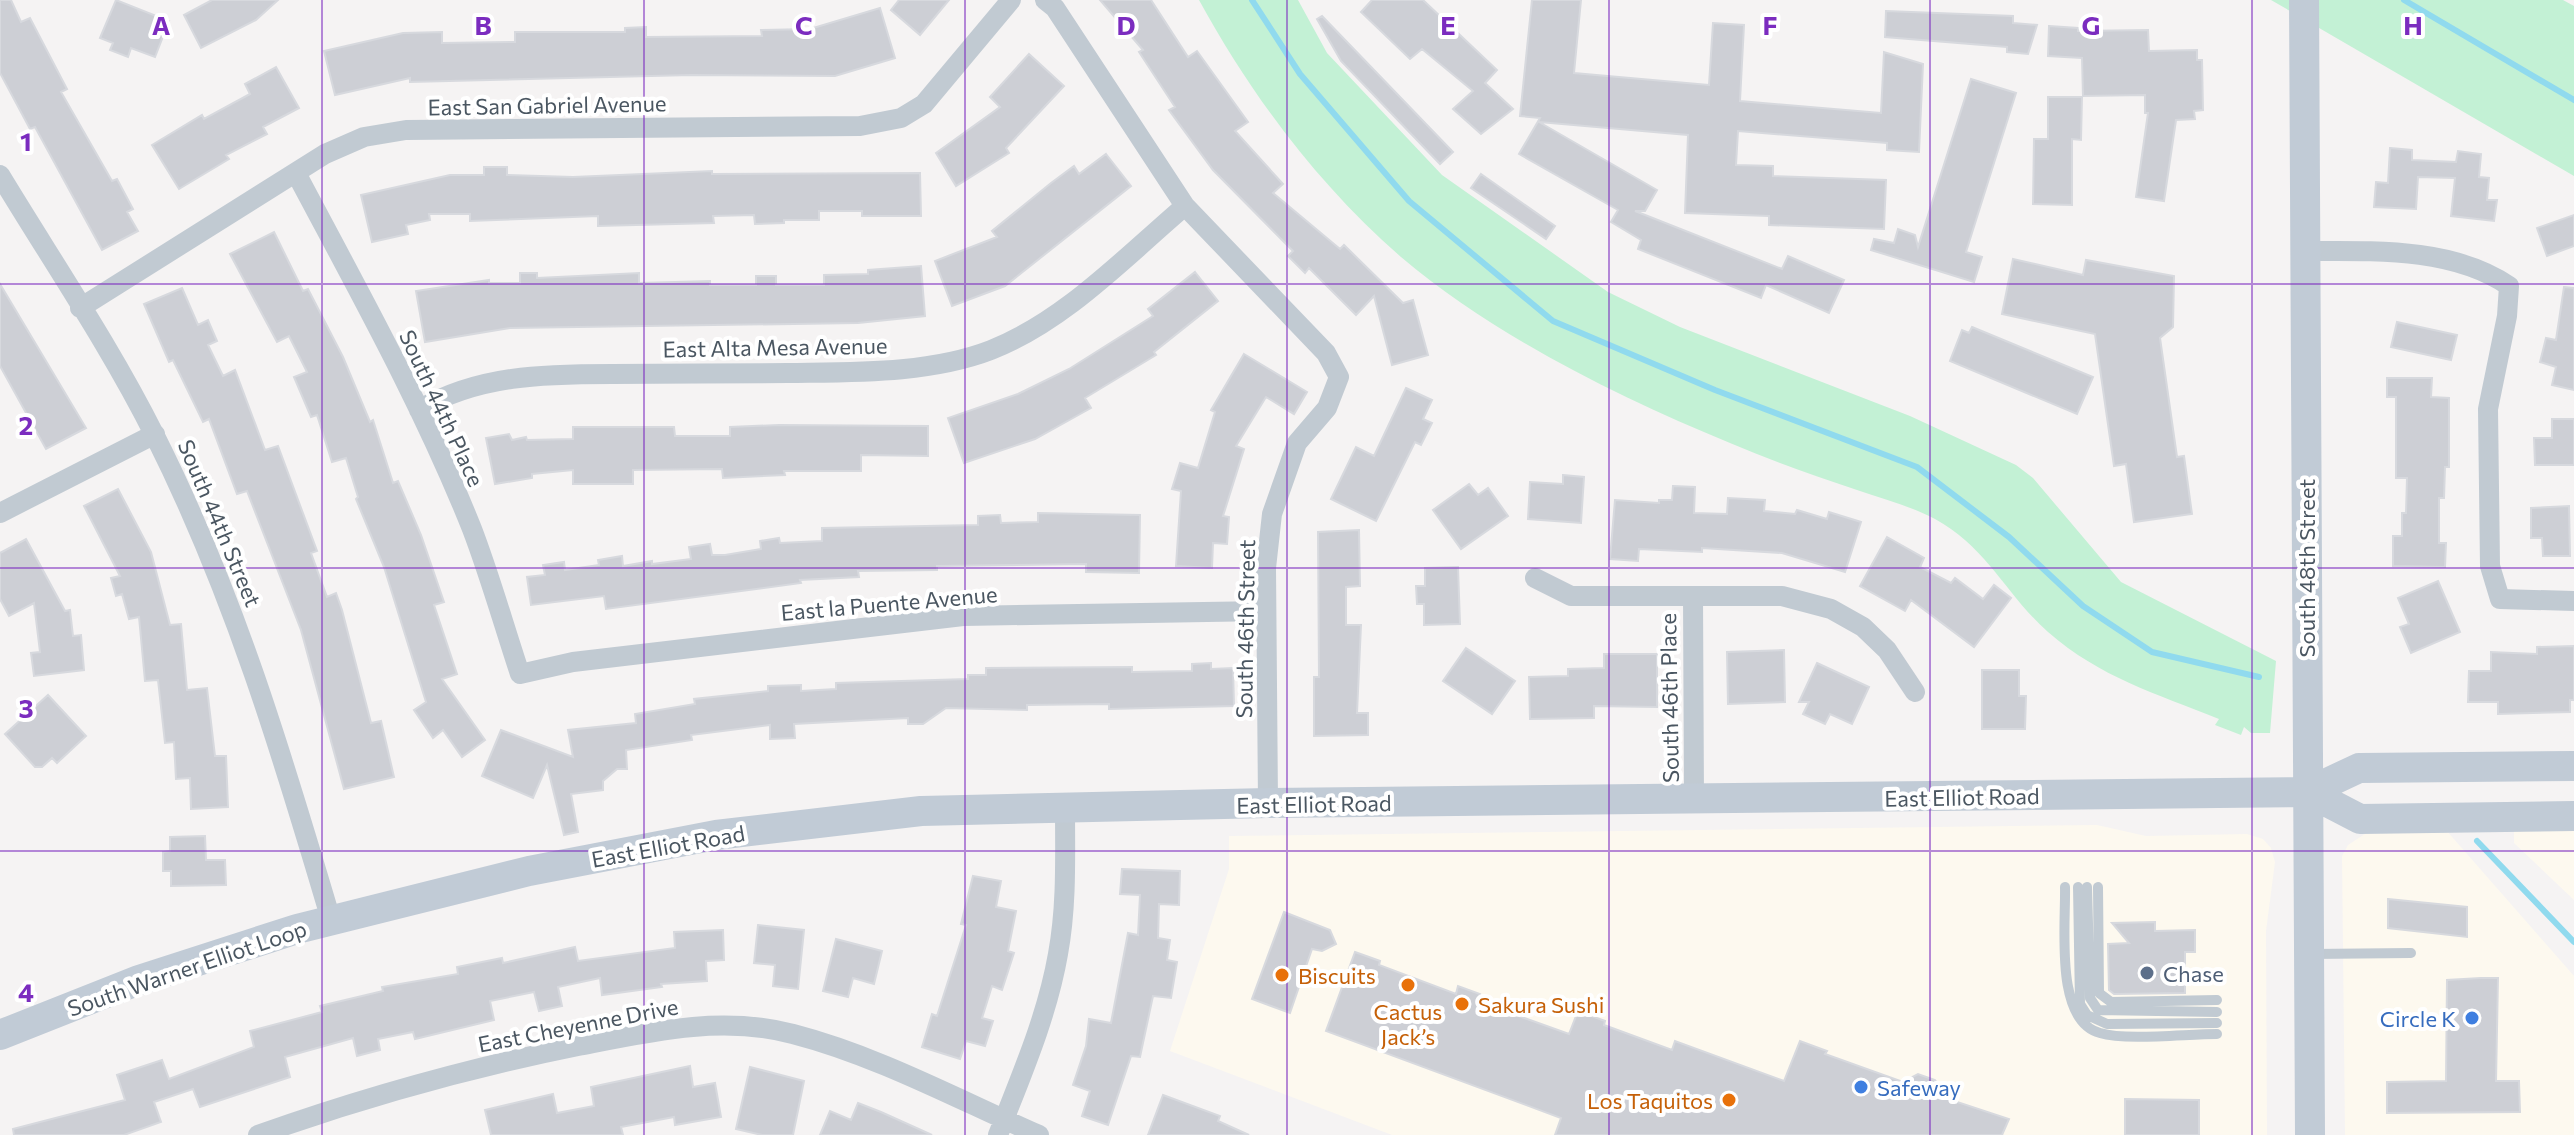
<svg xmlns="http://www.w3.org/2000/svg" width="2574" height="1135" font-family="Commissioner,sans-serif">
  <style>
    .commercial { fill: #fdf9ef }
    .green { fill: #c3f1d5 }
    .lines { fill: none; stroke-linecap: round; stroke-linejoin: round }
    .stream { stroke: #90daee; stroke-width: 6 }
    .building { fill: #cdcfd5; stroke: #d7d9de; stroke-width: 2 }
    .service { stroke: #c1cad2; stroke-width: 10 }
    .minor { stroke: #c1cad2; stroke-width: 20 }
    .secondary { stroke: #c1cbd6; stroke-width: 30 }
    .grid { fill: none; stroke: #7b2cbf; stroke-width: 2; stroke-opacity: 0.55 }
    .service-dot { fill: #5c6f8a; stroke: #fff; stroke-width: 3 }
    .food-dot { fill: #e8710a; stroke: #fff; stroke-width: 3 }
    .shop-dot { fill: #3f7fe0; stroke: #fff; stroke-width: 3 }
    .labels { text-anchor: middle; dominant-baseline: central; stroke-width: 8; stroke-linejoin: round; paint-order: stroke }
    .street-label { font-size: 22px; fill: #4a5661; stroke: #fff }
    .service-label { font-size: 22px; fill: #4e5e75; stroke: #fff; text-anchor: start }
    .food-label { font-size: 22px; fill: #c56008; stroke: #fff; text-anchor: start }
    .shop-label { font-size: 22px; fill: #366cbe; stroke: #fff; text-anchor: end }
    .grid-label { font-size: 26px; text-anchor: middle; font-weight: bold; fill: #7b2cbf; stroke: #fff; stroke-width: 8; stroke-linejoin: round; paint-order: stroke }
  </style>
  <rect width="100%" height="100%" fill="#f5f3f3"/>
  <!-- commercial -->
  <path class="commercial" d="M2097,825L2146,836L2247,834L2263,839L2271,848L2275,862L2266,931L2267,1135H1392L1170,1051L1229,869V836Z
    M2446,830L2574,976V1135H2345L2342,856L2348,845L2368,832Z
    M2514,830H2574V900L2514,843Z"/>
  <!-- green -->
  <path class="green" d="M1199,0H1298L1327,53L1442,175L1608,292L1680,327L1910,416L2016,465L2033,478L2121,582L2276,661L2270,733H2251L2244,727L2241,735L2215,725L2219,719C2155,693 2101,678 2048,632C2006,595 1988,548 1935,519C1911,506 1882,499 1857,490C1814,476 1772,461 1730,443C1618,397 1493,335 1401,257C1318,185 1251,95 1199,0Z
    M2271,0H2563L2574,6V176Z"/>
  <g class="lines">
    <!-- stream -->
    <path class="stream" d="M1252,0L1300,74L1409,201L1553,321L1715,390L1917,467L2009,537L2083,606L2152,652L2259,677
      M2404,0L2574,100
      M2477,841L2574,942"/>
  </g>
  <!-- building -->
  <path class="building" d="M0,0H11L21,22L30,18L67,89L61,92L112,181L117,179L133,209L127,212L138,231L102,250L35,127L30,129L0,73Z
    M116,0L169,21L155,57L131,48L128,57L110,50L113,43L100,38Z
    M212,0H278L256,20L201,48L184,15Z
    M899,0H949L920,35L891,10Z
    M1100,0H1151L1188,57L1197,51L1248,122L1235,131L1283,184L1273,193L1340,249L1344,245L1403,303L1413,300L1428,355L1392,365L1374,296L1356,315L1309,268L1305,273L1288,256L1293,251L1213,170L1169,110L1175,107L1139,52L1143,50Z
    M1372,0H1423L1497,70L1485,83L1513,109L1481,134L1453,109L1473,91L1422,49L1410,59L1361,12Z
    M1532,0H1581L1574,73L1709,85L1713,23L1744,25L1740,101L1881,113L1884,52L1923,64L1919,152L1887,150V143L1738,131L1736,165L1773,166V176L1886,180L1884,229L1769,225V216L1685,213L1688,135L1539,122L1657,190L1645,211H1635L1782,269L1788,256L1844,280L1829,313L1766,285L1761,298L1638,249L1641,240L1611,222L1618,210L1519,154L1540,118L1520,116Z
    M880,8L895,58L835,76L692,75L410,82V78L335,95L324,51L403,33L442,32V43L515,42V32H625V28L646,27V37L762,36L761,30L810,29Z
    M1886,11L2013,16V23L2037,25L2028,54L2007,52V47L1885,37Z
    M1322,16L1453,152L1440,164L1341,61L1317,19Z
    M2049,26L2078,28V31L2148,30L2149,51L2197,50V60H2202L2203,110L2194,111L2195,119L2176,120L2164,201L2136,197L2148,113H2145V95L2083,96L2082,58L2048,56Z
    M1029,54L1064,86L1006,148L1009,153L956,186L936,153L1000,107L990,97Z
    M276,67L299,108L263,127L267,134L226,155L229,159L179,189L152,145L202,115L204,119L250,94L245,84Z
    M1971,79L2016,93L1966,252L1982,257L1974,282L1871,250L1874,239L1894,243L1898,229L1915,235L1918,247Z
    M2048,97H2082L2081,140L2072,139V205L2033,204L2034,139H2048Z
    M2390,148L2412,150V160L2456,162L2458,151L2481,154L2479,177L2489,178L2487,200H2497L2494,221L2451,216L2455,178L2418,177L2416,209L2374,207L2376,182L2388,183Z
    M1106,154L1131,186L1005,286L952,306L935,261L997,237L992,231L1051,183L1074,166L1079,174Z
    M484,167H507V175L573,177L712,171V174L920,173L921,216H862V211H819V220H784V223L755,224L754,215L713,216L714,223L598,226V216L470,221V214H429L430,220L406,225L408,234L372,242L361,195L450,175H484Z
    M1481,174L1555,226L1546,239L1471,188Z
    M2574,215V246L2547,256L2537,228Z
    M274,232L303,291L308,289L343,357L370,422L373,420L393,483L398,481L421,535L444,602L434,605L457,674L442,679L485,740L462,757L443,730L433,738L414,710L426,702L384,567L356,499L358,497L346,458L332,462L317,415L311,417L294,377L307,372L289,336L277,342L230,254Z
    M2013,259L2083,275L2086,260L2174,276L2173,327L2160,338L2177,457L2184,456L2192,514L2134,522L2126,464L2114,466L2095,334L2002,314Z
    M921,266L925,316L858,323L510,328L425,342L416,291L489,280V283H520V273H537V278L639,273V283L710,281V285H756V276H776V285H824V275L868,274V270Z
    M1195,272L1218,301L1154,352L1156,355L1085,398L1091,408L1035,439L964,463L948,418L1018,394L1069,369L1153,316L1148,309Z
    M0,284L86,428L46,449L0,366Z
    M2564,287L2574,288V390L2552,385L2556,367L2540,362L2546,338L2556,340Z
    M182,288L198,325L208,320L217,341L208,345L223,376L235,370L265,450L278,446L317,551L311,553L327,597L336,593L342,610L371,723L381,721L394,777L344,789L301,630L247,491L237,494L209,419L203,422L173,360L169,362L144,304Z
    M2397,322L2457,335L2451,360L2391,347Z
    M1972,327L2093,377L2077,414L1950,361L1962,330L1969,333Z
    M1244,354L1307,392L1294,414L1266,397L1236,446L1244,449L1223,516L1229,517L1227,544L1213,543L1212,568L1176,566L1181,491L1172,489L1180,463L1198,468L1215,412L1211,410Z
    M2387,378H2432L2431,397L2449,398V467H2445L2444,498H2439V543H2446L2445,567L2393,566V536H2402V513H2406L2407,478H2396V397H2387Z
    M1406,388L1432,400L1423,419L1432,423L1421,445L1415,442L1376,521L1331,499L1356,447L1374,456Z
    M2552,419H2574V465H2535L2534,438H2552Z
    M779,425L928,426V456L861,455V471H784L785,475L723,478L722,469L633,470V484H573V470L532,474V478L495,484L486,438L509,434L512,440L526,437L527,440L573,439V427H674L675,436H730V427Z
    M1563,475L1584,477L1581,523L1528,519L1530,482L1563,484Z
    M1469,484L1478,495L1488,488L1508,516L1461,549L1433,510Z
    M1673,486L1695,487L1694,513L1727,514L1728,498L1765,500L1764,511L1795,514L1797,510L1827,519L1829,512L1861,522L1845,572L1782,553L1702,548V552L1639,549L1638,561L1610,559L1615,500L1659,503V500H1672Z
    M118,489L151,552L170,625L181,624L187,690L207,688L215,756H226L228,807L191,809L190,778L176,779L174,742L165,743L158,680L145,681L139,617L129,619L122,594L116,596L111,578L120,576L84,506Z
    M2569,506L2570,556H2543L2542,538H2531V508Z
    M1038,513L1140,515L1139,573L1086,572V564L937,566V570L858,571L859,577L800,580L801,583L606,609L604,596L531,605L527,577L545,575L543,565L564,562L565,570L599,565L598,560L622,556L623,566L652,561V564L691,559L689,547L710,544L712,555H725L761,549L760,541L779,538L780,543L822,541V528L978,525V516L1000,515L1001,523L1038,522Z
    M1359,530L1360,586L1346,587V625H1361L1357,713H1368V735L1314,736V677H1319L1318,532Z
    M1887,537L1924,558L1920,567L1951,583L1955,578L1983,599L1994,585L2011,598L1974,647L1911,600L1905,611L1860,586Z
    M26,539L65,611L70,610L73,636L81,635L84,670L34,676L31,653L40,652L34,603L9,616L0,599V553Z
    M1458,567L1460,624L1424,625V604H1417L1416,586H1425V568Z
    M2438,581L2460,632L2411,653L2400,627L2409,624L2398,598Z
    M2574,646V700H2570V712L2498,714V702H2468L2469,671H2491V652L2537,654V647Z
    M1466,648L1515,681L1492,714L1443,681Z
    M1784,650L1785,702L1728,704L1727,652Z
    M1604,654H1657V707L1594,706V718L1530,719L1529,677L1568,676V669L1604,668Z
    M1211,663V669L1233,668L1234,706L1109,709V704L1027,705V710L946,708L923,724H908V718L794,724L795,738L770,739V725L691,735L692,740L626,750L627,769H617L603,781V790L571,794L578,832L564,835L547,765L533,798L482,776L501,730L573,757L568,730L636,723L635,714L695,704L694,699L768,691V686L801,685V691L836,689V683L968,679V675H986V668L1132,667V672L1192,671V664Z
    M1817,663L1869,687L1852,724L1830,714L1825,724L1803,714L1809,702H1799Z
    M1982,670H2019V696H2026L2025,729H1982Z
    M48,695L86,736L57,763L52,758L42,767H35L5,734Z
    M205,836L206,860H225L226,885L171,886V871H163V852L170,851V837Z
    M1122,869L1180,871L1179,905L1159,904L1158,938L1170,940L1167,960L1177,962L1171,998L1153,996L1140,1057L1131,1056L1108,1125L1082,1116L1090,1091L1073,1085L1086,1046L1089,1019L1111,1023L1128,933L1138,935L1140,895L1120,894Z
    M973,876L1001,881L996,907L1016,911L1008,951L1014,953L1002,990L992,986L982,1018L993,1021L985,1046L966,1041L960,1059L922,1047L932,1014L937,1016L966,925L961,924Z
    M2388,899L2467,907V937L2388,928Z
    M1284,912L1330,930L1336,944L1322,951L1312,949L1290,1013L1252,999Z
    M2155,922V931L2195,930V952H2185V993L2114,994L2109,990L2108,944L2129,943L2112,923Z
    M758,925L804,930L798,989L773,986L775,965L754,963Z
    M723,930L724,960L706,961L707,981L661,984L662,987L602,995L600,978L558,987L562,1006L539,1011L534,992L490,1001L494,1020L415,1039L413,1032L378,1039L380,1050L357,1056L353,1038L285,1057L290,1077L200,1107L193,1089L154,1102L161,1122L124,1135H14L13,1129L125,1100L117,1075L162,1060L169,1079L254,1047L250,1031L322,1012L320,1006L383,991L382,987L458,974L457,967L502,958L503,963L575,947L578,961L675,948L674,932Z
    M836,939L882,951L874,984L853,978L848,997L823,991Z
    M1355,952L1380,961L1379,965L1456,994L1458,986L1480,994L1477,1001L1569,1034L1578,1011L1605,1021L1604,1025L1672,1050L1675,1041L1784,1081L1800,1041L1827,1051L1825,1054L1903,1082L1918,1074L1935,1080L1948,1099L2009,1119L2002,1135H1555L1561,1118L1326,1031Z
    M2481,978H2498L2496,1081H2519L2520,1112L2387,1113V1082L2446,1081L2447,980Z
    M690,1066L693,1087L715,1083L721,1117L675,1125L674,1117L621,1127L623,1135H491L485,1110L553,1094L557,1113L594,1106L591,1087Z
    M750,1067L804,1081L793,1135H762L736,1129Z
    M1163,1095L1220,1116L1218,1121L1249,1135H1148Z
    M2125,1099L2199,1100V1135H2125Z
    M858,1103L881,1112L932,1135H820L830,1111L851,1120Z"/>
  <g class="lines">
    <!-- service -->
    <path class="service" d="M2065,887C2066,925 2054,1021 2100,1033C2126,1041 2186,1034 2217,1034
      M2078,887L2080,1004L2087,1015L2107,1024L2217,1023
      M2087,887L2090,998L2098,1010L2217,1012
      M2098,887L2099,993L2111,1002L2217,1000
      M2311,954L2411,953"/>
    <!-- minor -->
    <path class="minor" d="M1045,0L1055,8L1185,206L1326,353L1339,377L1327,408L1297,443L1272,514L1266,568L1268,803
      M296,173C358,290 423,406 472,529C490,576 504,626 520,674L573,662L963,616L1266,611
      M0,175C52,261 110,346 155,436C233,591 282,754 331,920
      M2305,251C2372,251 2452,247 2509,286L2507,316L2488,409L2490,566L2500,599L2574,601
      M80,308L325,154L364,137L406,130L860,126L901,118L924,104L1011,0
      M419,410C477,375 545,374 612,374C671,374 729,373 788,373C853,372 929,374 991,350C1065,321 1125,257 1185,206
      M0,513L155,434
      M1535,578L1571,596H1782L1831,609L1863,627L1887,650L1915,692
      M1693,596L1694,800
      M258,1135C362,1098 469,1068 578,1046C649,1032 722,1015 793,1034C878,1056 959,1100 1039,1135
      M998,1135C1021,1076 1047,1017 1058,954C1067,905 1065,856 1065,806"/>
    <!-- secondary -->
    <path class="secondary" d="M2304,0L2310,1135
      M2308,792L2360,819L2574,816
      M0,1035L139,980L297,929L529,871L716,835L921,811L1268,803L2308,792L2359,768L2574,766"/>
  </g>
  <!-- grid -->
  <path class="grid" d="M322,0V1135M644,0V1135M965,0V1135M1287,0V1135M1609,0V1135M1930,0V1135M2252,0V1135M0,284H2574M0,568H2574M0,851H2574"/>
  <!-- markers -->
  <circle class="service-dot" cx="2147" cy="973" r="8"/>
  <g class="food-dot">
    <circle cx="1282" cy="975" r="8"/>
    <circle cx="1408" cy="985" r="8"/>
    <circle cx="1462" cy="1004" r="8"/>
    <circle cx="1729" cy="1100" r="8"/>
  </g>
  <g class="shop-dot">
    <circle cx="2472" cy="1018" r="8"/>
    <circle cx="1861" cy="1087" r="8"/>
  </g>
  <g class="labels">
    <!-- street labels -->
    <g class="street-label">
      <text transform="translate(547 105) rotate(-1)">East San Gabriel Avenue</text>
      <text transform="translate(775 347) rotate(-1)">East Alta Mesa Avenue</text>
      <text transform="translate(442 408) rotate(65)">South 44th Place</text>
      <text transform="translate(220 523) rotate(67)">South 44th Street</text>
      <text transform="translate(2306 568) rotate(-90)">South 48th Street</text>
      <text transform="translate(889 603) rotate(-5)">East la Puente Avenue</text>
      <text transform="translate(1245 629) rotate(-89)">South 46th Street</text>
      <text transform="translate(1669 698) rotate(-91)">South 46th Place</text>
      <text transform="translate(1962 797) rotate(-1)">East Elliot Road</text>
      <text transform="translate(1314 804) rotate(-1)">East Elliot Road</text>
      <text transform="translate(668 846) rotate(-10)">East Elliot Road</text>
      <text transform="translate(187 968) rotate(-19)">South Warner Elliot Loop</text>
      <text transform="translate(578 1025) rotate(-11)">East Cheyenne Drive</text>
    </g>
    <!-- service labels -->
    <g class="service-label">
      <text x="2163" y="973">Chase</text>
    </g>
    <!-- food labels -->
    <g class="food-label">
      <text x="1298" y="975">Biscuits</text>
      <text x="1478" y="1004">Sakura Sushi</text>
      <text x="1408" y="1011" text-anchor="middle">Cactus<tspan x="1408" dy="25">Jack’s</tspan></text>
      <text x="1713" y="1100" text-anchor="end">Los Taquitos</text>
    </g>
    <!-- shop labels -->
    <g class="shop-label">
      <text x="2456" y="1018">Circle K</text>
      <text x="1877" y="1087" text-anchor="start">Safeway</text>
    </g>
  </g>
  <g class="grid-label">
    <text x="161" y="35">A</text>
    <text x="483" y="35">B</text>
    <text x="804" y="35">C</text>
    <text x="1126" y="35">D</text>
    <text x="1448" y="35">E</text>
    <text x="1770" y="35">F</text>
    <text x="2091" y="35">G</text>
    <text x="2413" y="35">H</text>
    <text x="26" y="151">1</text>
    <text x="26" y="435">2</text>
    <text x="26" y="718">3</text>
    <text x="26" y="1002">4</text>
  </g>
</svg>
